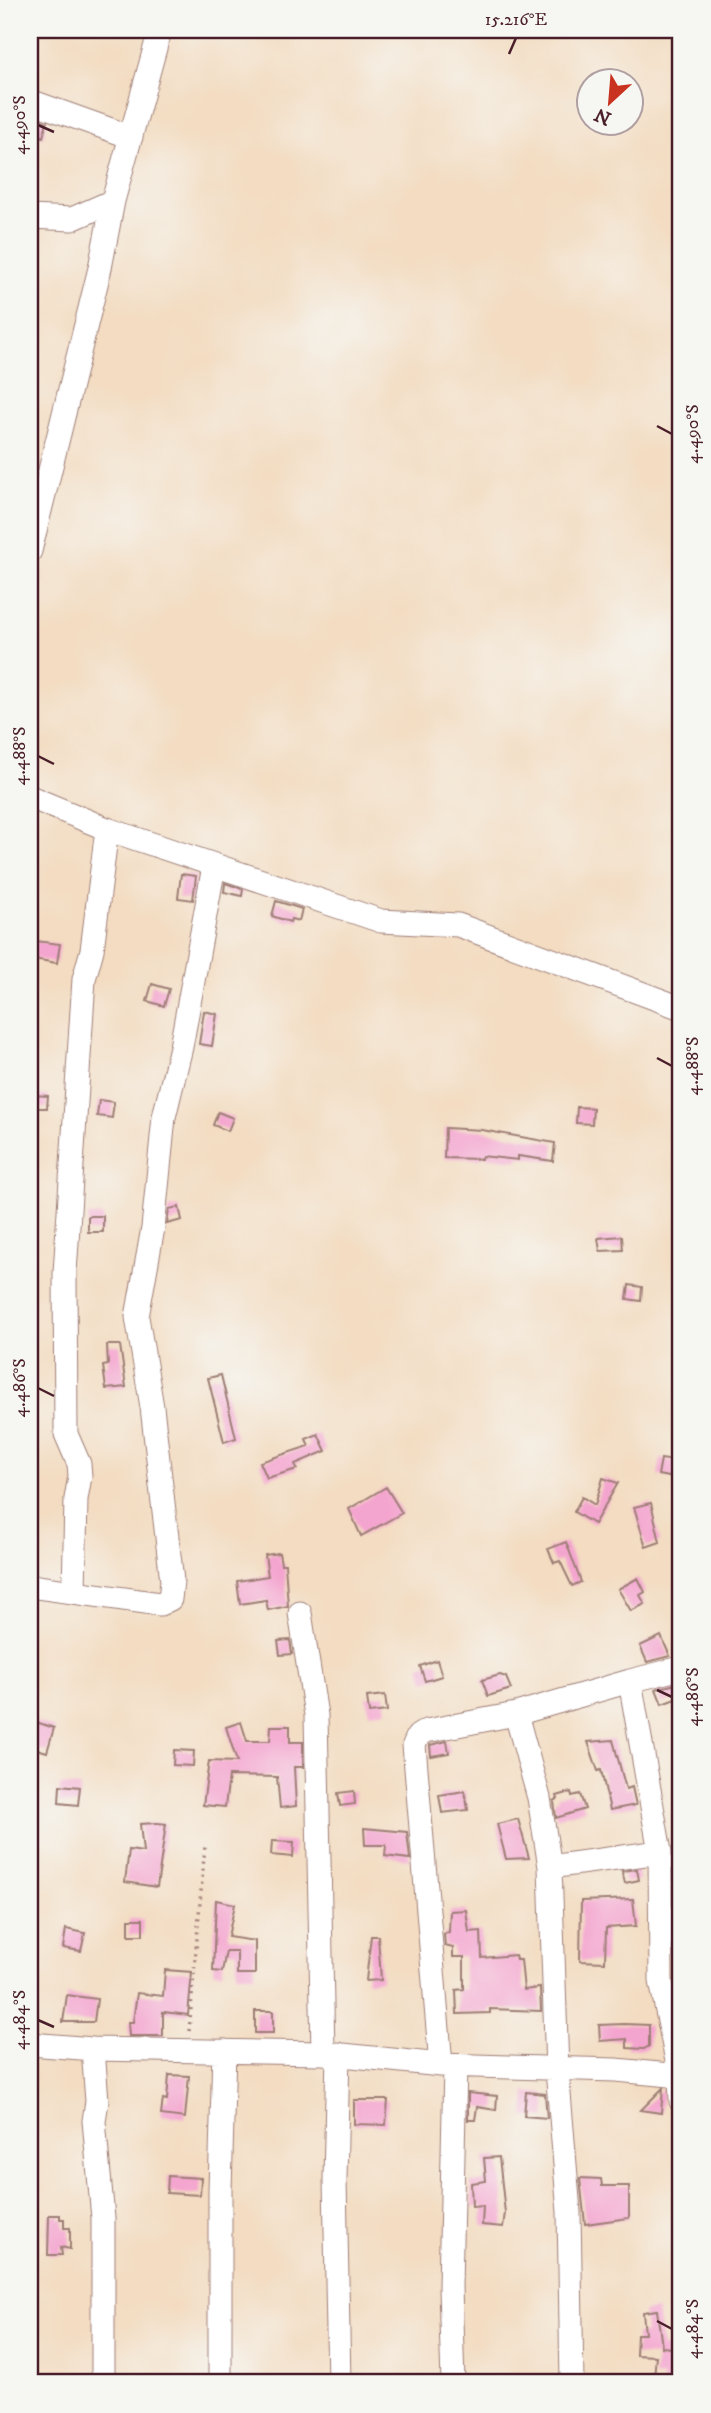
<svg xmlns="http://www.w3.org/2000/svg" width="711" height="2413" font-family="'IM FELL DW Pica',serif">
  <style>
    .building { fill: #f4a5cf }
    .lines { fill: none; stroke-linecap: round; stroke-linejoin: round }
    .minor-casing { stroke: #9e7e76; stroke-width: 25 }
    .path { stroke: #9e7e76; stroke-width: 3.5; stroke-dasharray: 2 5; stroke-linecap: butt }
    .minor { stroke: #fff; stroke-width: 23 }
    .ticks { fill: none; stroke: #4a1f2b; stroke-width: 2.5 }
    .neatline { fill: none; stroke: #4a1f2b; stroke-width: 2.5 }
    .ticks-label { font-size: 18px; text-anchor: middle; fill: #4a1f2b }
  </style>
  <rect width="100%" height="100%" fill="#f6f6f2"/>
  <filter id="ink" filterUnits="userSpaceOnUse"><feTurbulence type="fractalNoise" baseFrequency=".0143" numOctaves="2"/><feDisplacementMap in="SourceGraphic" scale="14" xChannelSelector="R" yChannelSelector="G"/><feConvolveMatrix kernelMatrix="1 2 1 2 8 2 1 2 1" color-interpolation-filters="sRGB"/></filter>
  <filter id="wash" filterUnits="userSpaceOnUse"><feTurbulence type="fractalNoise" baseFrequency=".00686" numOctaves="4" result="noise"/><feDisplacementMap in="SourceGraphic" scale="28" xChannelSelector="R" yChannelSelector="G"/><feGaussianBlur stdDeviation="1.57" result="paint"/><feColorMatrix in="noise" values="0 0 0 0 0 0 0 0 0 0 0 0 0 0 0 0 0 1.4 0 .05"/><feComposite in="paint" operator="in"/></filter>
  <g filter="url(#wash)">
    <rect width="100%" height="100%" fill="#f3dcc1"/>
    <g id="blocks">
      <!-- building -->
      <path class="building" d="M30,116L47,122L43,137L30,133Z
        M181,874L196,876L193,900L178,898Z
        M225,883L243,889L242,896L224,892Z
        M276,901L302,909L299,921L291,919L290,922L272,916Z
        M36,941L60,944L57,963L33,959Z
        M152,984L169,989L164,1006L147,1001Z
        M204,1011L217,1014L212,1046L199,1044Z
        M32,1095L48,1096L47,1108H32Z
        M99,1100L114,1102L112,1118L97,1116Z
        M577,1107L593,1108L592,1124L576,1123Z
        M218,1112L233,1118L228,1131L213,1125Z
        M445,1128L482,1130L555,1143L553,1161L518,1156V1160L482,1156L481,1159L444,1158Z
        M179,1207L182,1220L167,1224L169,1209Z
        M88,1216H103V1232H88Z
        M622,1236L623,1250L600,1251L598,1238Z
        M629,1285L642,1287L641,1301L627,1299Z
        M107,1345H120L126,1387L106,1389L103,1366L108,1365Z
        M221,1375L236,1438L224,1442L208,1378Z
        M318,1434L326,1451L295,1464L297,1469L267,1478L260,1462L309,1446L306,1439Z
        M661,1459L681,1462L680,1479L658,1475Z
        M603,1478L618,1483L594,1524L574,1512L582,1497L595,1505Z
        M386,1487L402,1513L361,1536L349,1509Z
        M651,1503L660,1542L646,1547L634,1507Z
        M566,1542L581,1582L572,1586L560,1561L554,1563L548,1549Z
        M279,1553L281,1564H285L288,1606L268,1610L266,1600L240,1604L237,1581L268,1576L265,1555Z
        M638,1578L645,1592L640,1595L645,1604L631,1611L618,1589Z
        M661,1636L670,1656L647,1662L640,1646Z
        M290,1640L292,1654L280,1655L278,1641Z
        M437,1660L442,1676L425,1681L420,1666Z
        M500,1675L506,1677L511,1689L488,1696L482,1680Z
        M680,1683L681,1697L662,1704L656,1689Z
        M385,1695L387,1711L369,1713L367,1697Z
        M33,1721L54,1728L47,1752L30,1747Z
        M241,1722L247,1741H270L271,1726H290V1742H303V1767H294L296,1806L280,1808L277,1777L229,1776L225,1807L203,1805L209,1761L237,1762L226,1727Z
        M613,1740L626,1789L632,1787L636,1805L610,1810L601,1770L598,1771L588,1742Z
        M447,1741L449,1753L431,1756L430,1745Z
        M174,1750L194,1751L193,1766L173,1765Z
        M60,1785L80,1787L78,1805L59,1803Z
        M354,1791L355,1804L340,1806L338,1793Z
        M465,1791L468,1810L442,1813L439,1795Z
        M571,1792L572,1796L580,1794L585,1809L556,1818L554,1801L558,1799L557,1796Z
        M518,1819L529,1858L506,1859L497,1824Z
        M157,1823L166,1824L157,1887L125,1882L129,1850L143,1852L140,1824Z
        M364,1828L407,1832L410,1859L385,1856L386,1845H365Z
        M272,1841L294,1842L293,1857L271,1855Z
        M637,1869L639,1880L625,1883L622,1871Z
        M633,1899L636,1926L606,1928L605,1962L580,1961L581,1901Z
        M216,1900L235,1904L228,1937L255,1941V1974H237V1951H226L222,1972L213,1971Z
        M466,1910L469,1932L481,1931L482,1958L515,1955L516,1960H521L524,1990L540,1988L541,2011L490,2009V2013L457,2014L456,1990L464,1989V1957H453V1948L445,1946L444,1934L449,1932L450,1911Z
        M129,1919H143V1935H129Z
        M66,1929L85,1933L81,1951L63,1948Z
        M371,1936H378L381,1980L366,1981Z
        M165,1970L192,1972L188,2015L163,2012V2036H129L128,2022H133L137,1993L163,1996Z
        M67,1995L97,1999L94,2022H63Z
        M255,2011H273V2033H255Z
        M624,2024L649,2025V2046L644,2049L627,2048V2039L600,2041L599,2025Z
        M169,2075L189,2076L185,2118L161,2115L163,2099L167,2100Z
        M663,2088L661,2113L641,2110Z
        M526,2092L545,2094L547,2118L524,2116Z
        M468,2093L497,2096L496,2110L477,2107L475,2120H468Z
        M354,2100H388L386,2125L354,2124Z
        M499,2157L505,2213L503,2227L482,2225L483,2206L472,2207L471,2183L486,2181L484,2158Z
        M168,2176L201,2178L200,2195L167,2193Z
        M580,2178L601,2179L602,2186H629V2218L585,2224Z
        M49,2215H60V2219H64V2228H70V2249L61,2247L62,2255H48Z
        M657,2310L662,2347L681,2349L677,2383H662L663,2378L654,2377L656,2356L636,2355L637,2334H645L643,2312Z"/>
    </g>
  </g>
  <g filter="url(#ink)">
    <use href="#blocks" fill-opacity="0" stroke="#9e7e76" stroke-width="2"/>
    <g class="lines">
      <!-- minor casing -->
      <g class="minor-casing">
        <path id="minor" d="M30,101L131,137
          M30,217L72,219L113,201L160,30
          M30,551L100,268L113,201
          M30,797L107,829L381,921L458,925L681,1008
          M30,1586L160,1604L170,1599L172,1581L152,1407L137,1317L153,1228L164,1117L181,1047L214,866
          M74,1592L76,1499L80,1476L79,1464L66,1434L65,1273L84,979L92,950L107,829
          M300,1613L316,1715L323,2053
          M630,1681L681,1668
          M516,1714L539,1798L550,1867L557,2070L569,2212L572,2383
          M550,1867L660,1852L661,1981L680,2076L681,2101
          M30,2044L93,2049L323,2053L441,2065L616,2070L681,2076
          M93,2049L97,2101L94,2121L103,2218V2383
          M338,2054L335,2179L339,2383
          M441,2065L414,1745L418,1736L426,1731L516,1714L630,1681L660,1852
          M220,2383V2190L224,2051
          M453,2383L450,2287L455,2066"/>
      </g>
      <!-- path -->
      <path class="path" d="M189,2031L205,1845"/>
      <!-- minor -->
      <use href="#minor" class="minor"/>
    </g>
  </g>
  <!-- ticks -->
  <path class="ticks" d="M509,54L516,38M38,125L54,132M657,426L672,434M38,756L54,764M657,1058L672,1066M38,1388L54,1396M657,1690L672,1697M38,2020L54,2027M657,2321L672,2329"/>
  <!-- margin -->
  <rect width="711" height="2413" fill="none" stroke="#f6f6f2" stroke-width="77"/>
  <!-- north arrow -->
  <g transform="translate(610 102) rotate(206)"><circle r="33" fill="#f6f6f2" stroke="#b1a0a2" stroke-width="2"/>
  <path d="M0-5L12 26L0 18L-12 26Z" fill="#c8321e"/>
  <text y="-10" font-size="19" font-weight="bold" text-anchor="middle" fill="#4a1f2b">N</text>
  </g>
  <rect x="38" y="38" width="634" height="2336" class="neatline"/>
  <g class="ticks-label">
    <text x="516" y="25">15.216°E</text>
    <text transform="translate(19 125) rotate(-90)" y="6">4.490°S</text>
    <text transform="translate(692 434) rotate(-90)" y="6">4.490°S</text>
    <text transform="translate(19 756) rotate(-90)" y="6">4.488°S</text>
    <text transform="translate(692 1066) rotate(-90)" y="6">4.488°S</text>
    <text transform="translate(19 1388) rotate(-90)" y="6">4.486°S</text>
    <text transform="translate(692 1697) rotate(-90)" y="6">4.486°S</text>
    <text transform="translate(19 2020) rotate(-90)" y="6">4.484°S</text>
    <text transform="translate(692 2329) rotate(-90)" y="6">4.484°S</text>
  </g>
</svg>
